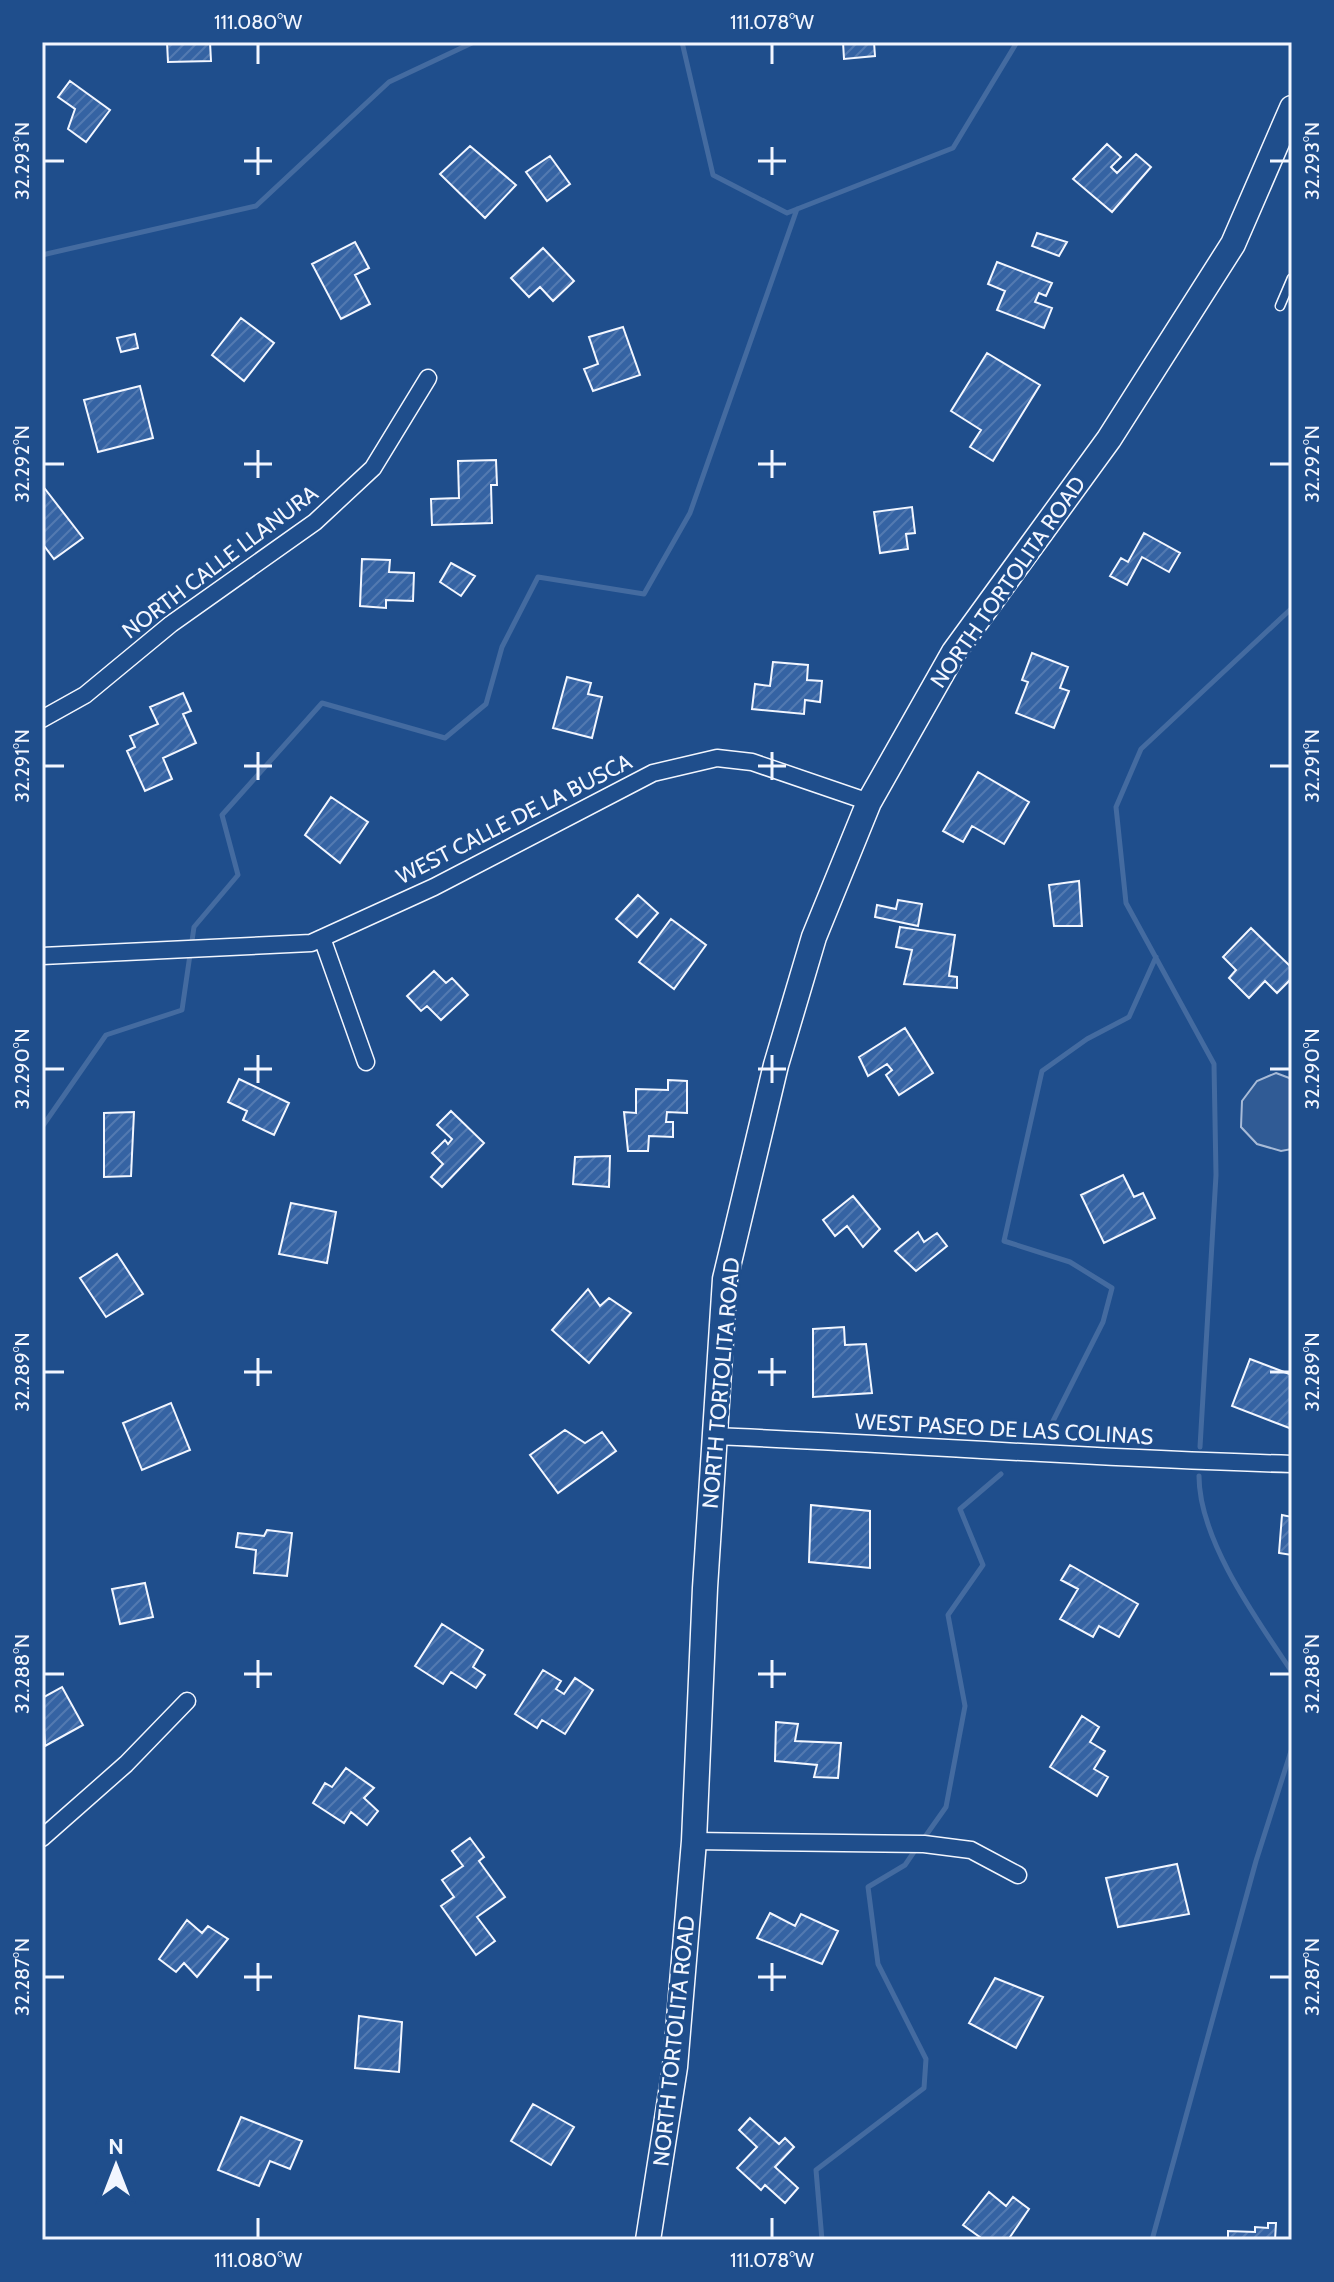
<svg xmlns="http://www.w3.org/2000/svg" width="1334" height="2282" font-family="Cabin,sans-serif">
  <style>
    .built { fill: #305b95; stroke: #a8bbd7; stroke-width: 2 }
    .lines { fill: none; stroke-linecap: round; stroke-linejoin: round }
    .stream { stroke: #446ba0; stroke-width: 5 }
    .building { fill: url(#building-hatch); stroke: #f2f6ff; stroke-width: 2 }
    .lane-casing { stroke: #f2f6ff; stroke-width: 11 }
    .street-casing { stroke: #f2f6ff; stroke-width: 19 }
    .secondary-casing { stroke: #f2f6ff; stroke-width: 27 }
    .lane { stroke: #1f4e8c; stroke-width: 8 }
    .street { stroke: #1f4e8c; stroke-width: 16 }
    .secondary { stroke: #1f4e8c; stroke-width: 24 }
    .ticks { fill: none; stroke: #f2f6ff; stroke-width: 3 }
    .labels { text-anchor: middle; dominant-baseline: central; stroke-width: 6; stroke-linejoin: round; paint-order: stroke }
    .street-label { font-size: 22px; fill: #f2f6ff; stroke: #1f4e8c }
    .neatline { fill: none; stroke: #f2f6ff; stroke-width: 3 }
    .ticks-label { font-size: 20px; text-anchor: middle; fill: #f2f6ff }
  </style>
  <defs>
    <pattern id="building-hatch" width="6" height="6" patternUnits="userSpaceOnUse" patternTransform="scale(2)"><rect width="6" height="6" fill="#3563a3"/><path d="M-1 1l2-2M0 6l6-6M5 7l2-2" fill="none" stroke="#537ab1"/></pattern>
  </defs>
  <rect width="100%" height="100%" fill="#1f4e8c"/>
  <!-- built -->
  <path class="built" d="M1276,1073L1292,1079V1149L1281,1151L1257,1144L1241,1127L1242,1101L1257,1081Z"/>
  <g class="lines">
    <!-- stream -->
    <path class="stream" d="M682,42L713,175L787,213L953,148L1017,42
      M42,255L256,206L389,82L474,42
      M42,1127L106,1035L182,1010L194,927L238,875L222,815L322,703L445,738L486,704L502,647L538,577L644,594L690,513L797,209
      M1047,1433L1103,1322L1112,1288L1070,1262L1004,1241L1042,1071L1087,1039L1129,1017L1156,957
      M1200,1447L1216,1175L1214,1064L1126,903L1116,807L1141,749L1292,608
      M1199,1476C1199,1540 1257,1620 1292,1672
      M922,1841L946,1807L965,1706L948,1615L983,1565L960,1509L1001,1474
      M822,2240L816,2170L924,2088L926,2059L878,1964L868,1887L905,1865L916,1849
      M1152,2240L1256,1861L1292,1748"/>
  </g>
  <!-- building -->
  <path class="building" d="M167,42H210L211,61L168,62Z
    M843,42H874L875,56L844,59Z
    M70,81L110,110L86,142L68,129L75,109L58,97Z
    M1107,144L1121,157L1111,167L1117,173L1136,154L1151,167L1112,212L1073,179Z
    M470,146L516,185L485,218L440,174Z
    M550,156L570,184L547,201L526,172Z
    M1037,233L1067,242L1059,256L1032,246Z
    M355,242L369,268L355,275L370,304L341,319L312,264Z
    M543,248L574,281L553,301L540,287L529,297L511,278Z
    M997,262L1052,283L1046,296L1039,293L1035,302L1052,308L1044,328L997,310L1005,291L988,284Z
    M241,318L274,343L244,381L212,355Z
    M623,327L640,375L593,391L584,369L598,364L589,337Z
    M135,334L138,348L121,352L117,338Z
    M987,353L1040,385L993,461L970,447L981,430L951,411Z
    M140,386L153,438L98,452L84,400Z
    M496,460L497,485H491L492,523L432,525L431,499L459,498L458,461Z
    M42,485L83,538L54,559L42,543Z
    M912,507L915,533L906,534L908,549L880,553L874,512Z
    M1144,533L1180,553L1169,572L1142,557L1127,585L1110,576L1121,558L1128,562Z
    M362,559L390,560L389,572L414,573L413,601L386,600V608L360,606Z
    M451,563L475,576L461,596L440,582Z
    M1032,653L1068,667L1060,688L1069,691L1054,728L1016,713L1028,682L1022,680Z
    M773,662L808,665L807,680L822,681L820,702L805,700L804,714L752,709L755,684L770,686Z
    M567,677L591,683L588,694L602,697L592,738L553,728Z
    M183,693L191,711L183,714L196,743L163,758L172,779L145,791L127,751L135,747L130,736L158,724L150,707Z
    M978,772L1029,802L1004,844L972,826L963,842L943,831Z
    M331,797L368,822L340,863L305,835Z
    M1079,881L1082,926H1054L1049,885Z
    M638,895L658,913L637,937L616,919Z
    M898,900L922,904L918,926L875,917L877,905L896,909Z
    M671,919L706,945L674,989L639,962Z
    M900,927L955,935L949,976L957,977V988L904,984L912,950L896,947Z
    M1251,928L1292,968V978L1277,993L1265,981L1249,998L1229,978L1236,970L1223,957Z
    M434,971L446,983L452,978L468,995L441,1020L427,1006L421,1011L407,996Z
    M905,1028L933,1073L899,1095L886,1075L892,1070L887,1064L868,1076L859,1057Z
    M239,1079L289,1103L274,1135L243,1120L247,1111L228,1102Z
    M668,1080L687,1081V1113L667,1112L666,1122H673V1137L649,1136L648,1151H628L624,1112L636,1113V1089L668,1090Z
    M451,1111L484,1143L442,1187L431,1177L443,1164L432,1153L445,1140L448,1144L452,1139L437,1125Z
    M134,1112L131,1176L104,1177V1113Z
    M610,1156L609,1187L573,1184L575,1157Z
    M1123,1175L1134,1197L1143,1193L1155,1218L1104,1243L1081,1195Z
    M853,1196L880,1229L863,1247L847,1226L835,1236L823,1220Z
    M291,1203L336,1212L327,1263L279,1254Z
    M918,1232L924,1242L937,1233L947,1246L916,1271L895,1251Z
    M117,1254L143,1294L106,1317L80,1278Z
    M588,1289L600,1306L609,1298L631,1313L589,1363L552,1330Z
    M844,1327L845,1345L866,1344L872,1393L813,1397V1329Z
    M1250,1359L1292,1375V1429L1232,1406Z
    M171,1403L190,1450L142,1470L123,1423Z
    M565,1430L585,1443L602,1432L616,1451L558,1493L530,1455Z
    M811,1505L870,1511V1568L809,1562Z
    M1282,1515L1292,1517V1555L1279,1553Z
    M267,1530L292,1533L287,1576L254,1573L256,1550L236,1547L238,1533L264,1536Z
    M1070,1565L1138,1604L1119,1637L1099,1626L1093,1637L1060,1619L1078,1589L1061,1580Z
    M145,1583L153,1617L120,1624L112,1589Z
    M442,1624L483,1650L473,1667L485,1675L476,1688L451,1672L443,1684L415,1666Z
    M543,1670L561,1681L556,1689L564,1694L575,1678L593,1690L565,1734L542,1720L537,1728L515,1714Z
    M62,1687L83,1725L45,1746L42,1698Z
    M1082,1716L1099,1727L1090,1742L1105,1751L1094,1769L1108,1777L1097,1796L1050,1767Z
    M776,1722L798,1724L795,1741L841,1743L838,1778L814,1777L817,1765L775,1761Z
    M346,1768L374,1788L364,1798L378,1811L367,1825L351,1812L344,1823L313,1803L325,1783L332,1787Z
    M470,1838L484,1857L479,1861L505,1897L477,1917L495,1941L476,1955L441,1906L454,1897L442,1880L463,1866L452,1851Z
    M1177,1864L1189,1914L1118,1927L1106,1878Z
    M770,1913L795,1926L801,1914L838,1931L822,1964L757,1938Z
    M187,1920L202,1933L208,1926L228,1939L197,1977L184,1963L176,1972L159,1959Z
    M995,1978L1043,1997L1016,2048L969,2023Z
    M359,2016L402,2022L399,2072L355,2068Z
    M533,2104L574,2127L551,2165L511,2141Z
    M241,2117L302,2141L290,2169L270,2161L259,2186L218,2170Z
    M750,2118L779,2144L785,2138L794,2147L775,2167L798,2188L785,2203L765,2185L761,2190L737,2168L757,2147L739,2130Z
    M989,2192L1006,2206L1013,2197L1029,2209L1008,2240H984L963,2225Z
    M1268,2223H1276L1275,2240H1228V2231L1255,2232V2227L1268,2228Z"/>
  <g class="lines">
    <!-- lane casing -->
    <g class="lane-casing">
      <path id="lane" d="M1280,306L1292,278"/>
    </g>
    <!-- street casing -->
    <g class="street-casing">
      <path id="street" d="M42,719L85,695L171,624L315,522L373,468L428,378
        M322,938L366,1062
        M42,956L311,943L434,887L653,773L717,758L752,762L869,802
        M714,1436C907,1444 1099,1459 1292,1464
        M42,1838L126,1764L187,1701
        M694,1841L924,1844L971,1850L1018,1875"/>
    </g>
    <!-- secondary casing -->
    <g class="secondary-casing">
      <path id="secondary" d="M648,2240L675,2067L694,1841L705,1588L725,1279L776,1065L814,937L869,802L954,652L1109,439L1233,244L1292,108"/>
    </g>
    <!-- lane -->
    <use href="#lane" class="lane"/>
    <!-- street -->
    <use href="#street" class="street"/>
    <!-- secondary -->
    <use href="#secondary" class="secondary"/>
  </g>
  <!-- ticks -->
  <path class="ticks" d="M258,44V64M772,44V64M258,147V175M772,147V175M44,161H64M244,161H272M758,161H786M1270,161H1290M258,450V478M772,450V478M44,464H64M244,464H272M758,464H786M1270,464H1290M258,752V780M772,752V780M44,766H64M244,766H272M758,766H786M1270,766H1290M258,1055V1083M772,1055V1083M44,1069H64M244,1069H272M758,1069H786M1270,1069H1290M258,1358V1386M772,1358V1386M44,1372H64M244,1372H272M758,1372H786M1270,1372H1290M258,1660V1688M772,1660V1688M44,1674H64M244,1674H272M758,1674H786M1270,1674H1290M258,1963V1991M772,1963V1991M44,1977H64M244,1977H272M758,1977H786M1270,1977H1290M258,2218V2238M772,2218V2238"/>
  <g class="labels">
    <!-- street labels -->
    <g class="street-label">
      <text transform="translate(220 562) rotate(-37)">NORTH CALLE LLANURA</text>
      <text transform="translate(1008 582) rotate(-55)">NORTH TORTOLITA ROAD</text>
      <text transform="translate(514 819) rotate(-27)">WEST CALLE DE LA BUSCA</text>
      <text transform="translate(721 1383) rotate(-85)">NORTH TORTOLITA ROAD</text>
      <text transform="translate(1004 1429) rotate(3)">WEST PASEO DE LAS COLINAS</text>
      <text transform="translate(674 2041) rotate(-84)">NORTH TORTOLITA ROAD</text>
    </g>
  </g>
  <!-- border -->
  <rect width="1334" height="2282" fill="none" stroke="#1f4e8c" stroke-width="88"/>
  <!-- north arrow -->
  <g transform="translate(116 2166)" stroke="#1f4e8c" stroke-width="6" paint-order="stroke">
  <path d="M0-6L14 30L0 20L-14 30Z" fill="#f2f6ff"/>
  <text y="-12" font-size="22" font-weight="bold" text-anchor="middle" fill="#f2f6ff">N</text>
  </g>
  <rect x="44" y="44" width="1246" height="2194" class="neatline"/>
  <g class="ticks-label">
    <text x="258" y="29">111.080°W</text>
    <text x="772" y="29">111.078°W</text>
    <text transform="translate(22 161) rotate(-90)" y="7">32.293°N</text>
    <text transform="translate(1312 161) rotate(-90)" y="7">32.293°N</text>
    <text transform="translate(22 464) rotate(-90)" y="7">32.292°N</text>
    <text transform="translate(1312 464) rotate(-90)" y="7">32.292°N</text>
    <text transform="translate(22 766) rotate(-90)" y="7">32.291°N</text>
    <text transform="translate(1312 766) rotate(-90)" y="7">32.291°N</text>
    <text transform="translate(22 1069) rotate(-90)" y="7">32.290°N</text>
    <text transform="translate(1312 1069) rotate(-90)" y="7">32.290°N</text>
    <text transform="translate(22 1372) rotate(-90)" y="7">32.289°N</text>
    <text transform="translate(1312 1372) rotate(-90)" y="7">32.289°N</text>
    <text transform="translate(22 1674) rotate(-90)" y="7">32.288°N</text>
    <text transform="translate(1312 1674) rotate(-90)" y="7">32.288°N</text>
    <text transform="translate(22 1977) rotate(-90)" y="7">32.287°N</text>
    <text transform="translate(1312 1977) rotate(-90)" y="7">32.287°N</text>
    <text x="258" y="2267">111.080°W</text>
    <text x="772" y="2267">111.078°W</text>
  </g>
</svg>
